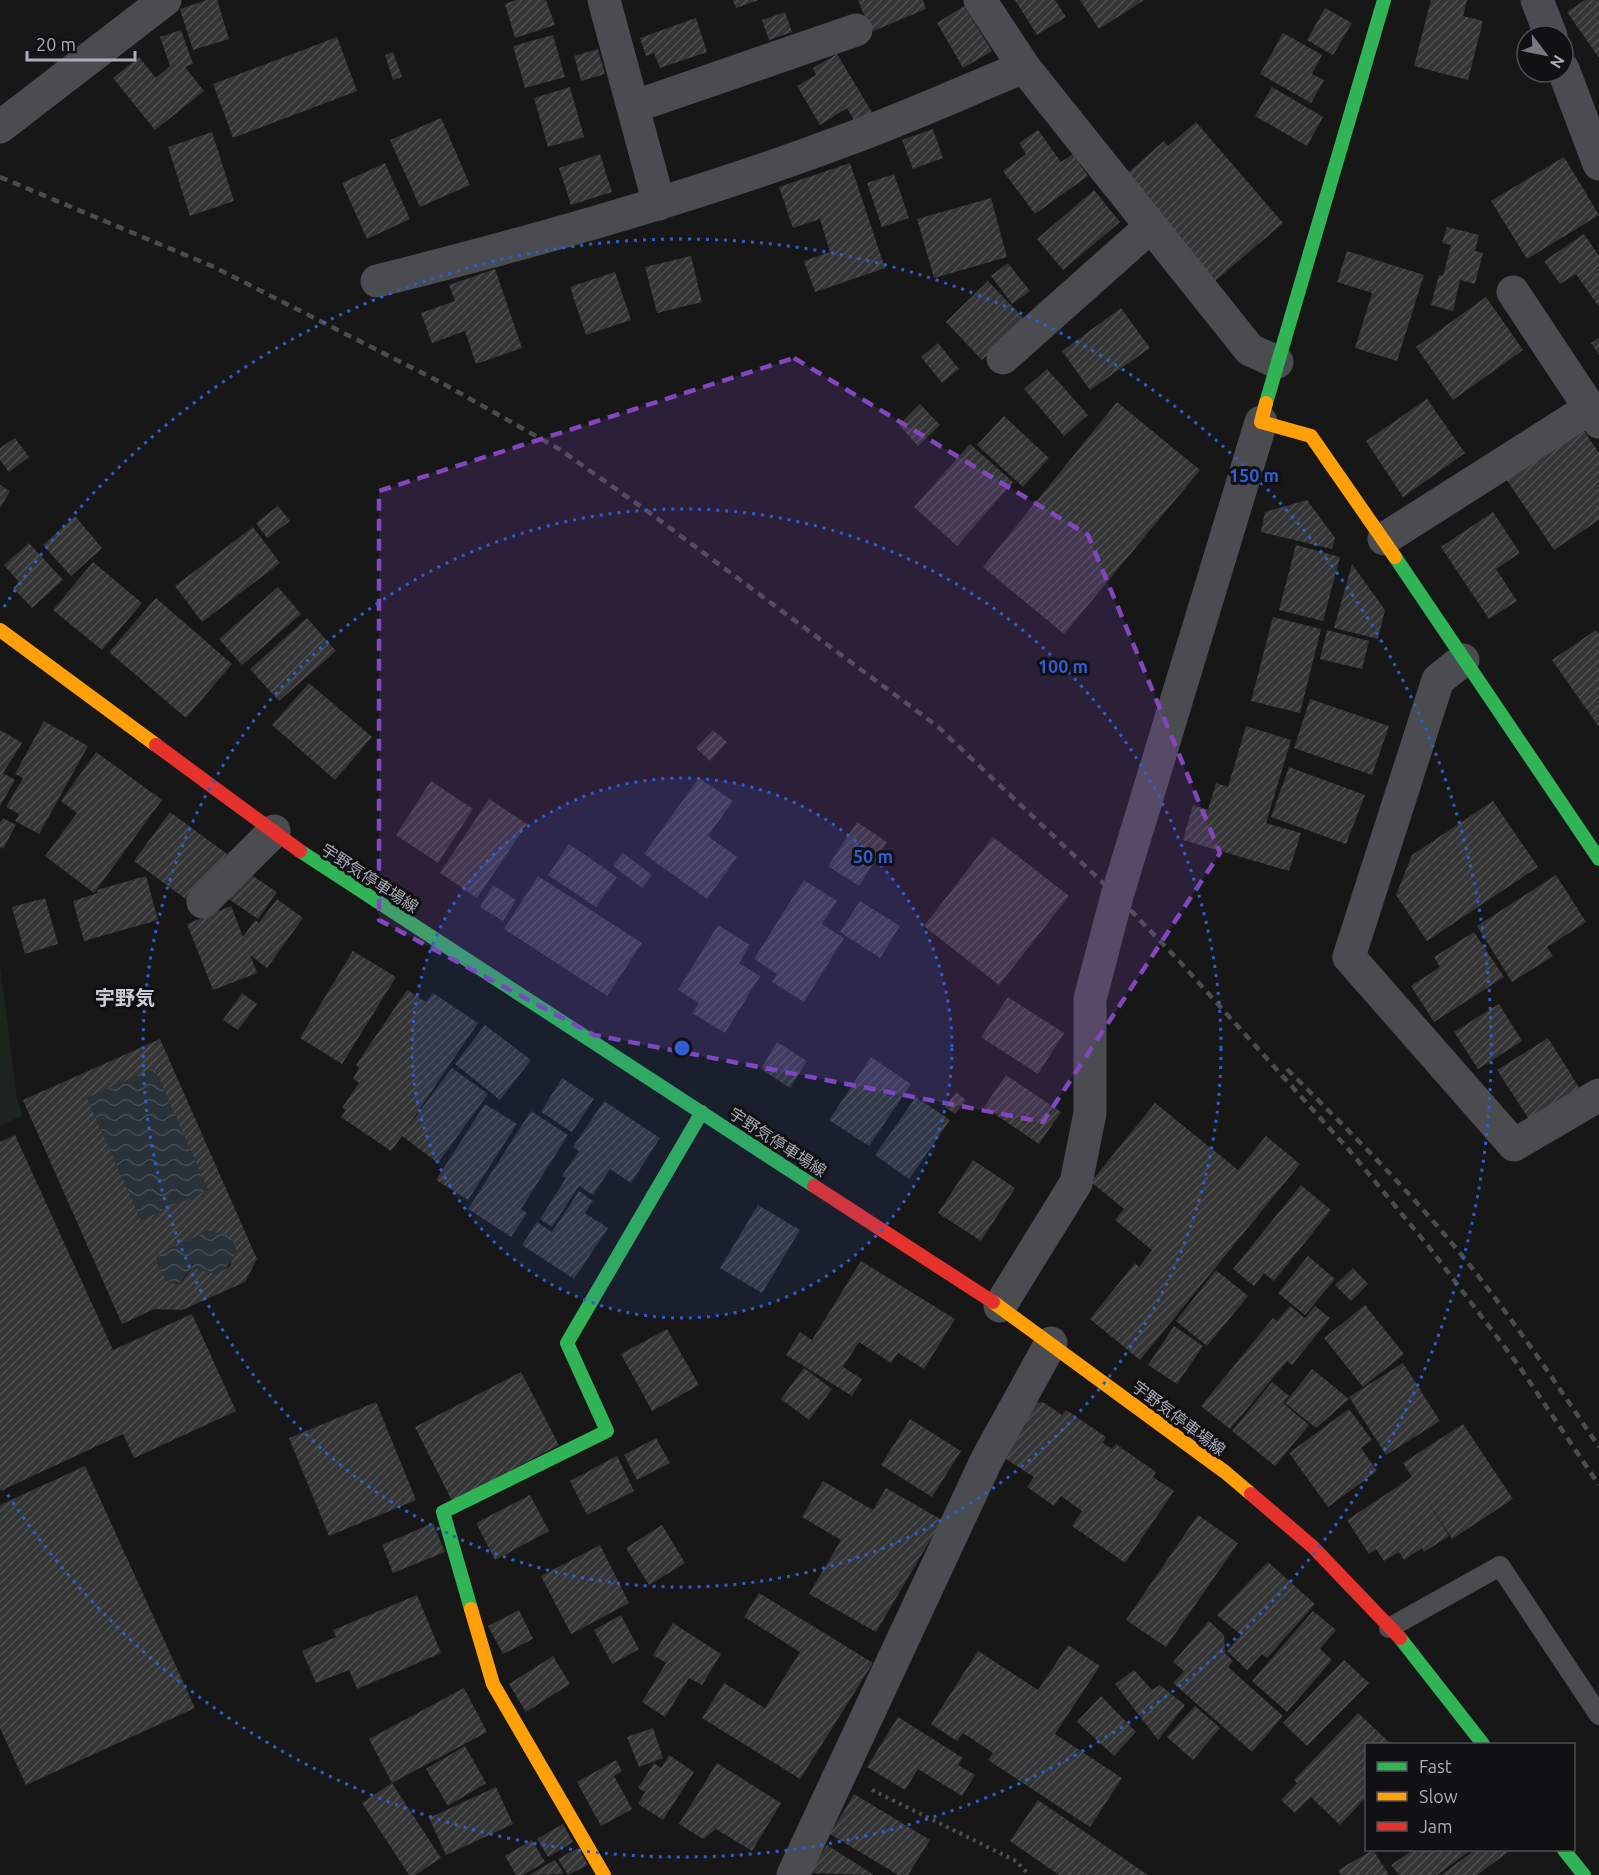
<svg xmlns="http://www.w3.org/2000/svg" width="1599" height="1875" font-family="Ubuntu,'Noto Sans JP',sans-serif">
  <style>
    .garden { fill: #1d241e }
    .water { fill: url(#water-waves) }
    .building { fill: url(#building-hatch); fill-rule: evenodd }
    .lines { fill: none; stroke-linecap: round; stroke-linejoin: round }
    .path { stroke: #4d4e52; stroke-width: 4; stroke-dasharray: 3 4.5; stroke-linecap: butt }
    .lane { stroke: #4b4c50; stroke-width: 20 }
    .street { stroke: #4b4c50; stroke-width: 33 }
    .fast { stroke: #30b455; stroke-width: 14 }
    .slow { stroke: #ff9f0a; stroke-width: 14 }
    .jam { stroke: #e5322d; stroke-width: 14 }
    .rail { stroke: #4b4c4f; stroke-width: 4.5; stroke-dasharray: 8 6; stroke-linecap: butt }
    .marked { fill: #8446be; fill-opacity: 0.2; stroke: #8446be; stroke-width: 4.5; stroke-dasharray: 12 8; stroke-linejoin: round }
    .ring { fill: none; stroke: #325cd3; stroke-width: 3; stroke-dasharray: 3 6 }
    .labels { text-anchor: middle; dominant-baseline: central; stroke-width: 6; stroke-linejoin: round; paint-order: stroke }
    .street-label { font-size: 16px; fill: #a8adb8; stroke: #111113 }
    .quarter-label { font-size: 20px; font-weight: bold; fill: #c9ccd4; stroke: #111113 }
    .centre { fill: #325cd3; stroke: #111113; stroke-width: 3 }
    .ring-label { font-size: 18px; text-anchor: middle; font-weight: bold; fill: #325cd3; stroke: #111113; stroke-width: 6; stroke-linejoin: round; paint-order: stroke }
  </style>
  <defs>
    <pattern id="water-waves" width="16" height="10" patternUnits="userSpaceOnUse" patternTransform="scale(1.5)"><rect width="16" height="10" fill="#2a3239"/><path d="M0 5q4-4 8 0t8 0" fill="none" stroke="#464d54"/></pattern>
    <pattern id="building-hatch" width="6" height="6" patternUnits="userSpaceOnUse" patternTransform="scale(1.5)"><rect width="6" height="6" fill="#353536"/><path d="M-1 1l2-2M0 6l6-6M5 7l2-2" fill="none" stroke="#4f5051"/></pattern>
  </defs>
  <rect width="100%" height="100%" fill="#171717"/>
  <!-- garden -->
  <path class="garden" d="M0,965L17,1099L23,1115L0,1126Z"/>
  <!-- water -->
  <path class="water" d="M154,1068L208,1190L141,1220L87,1098Z
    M207,1231C212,1232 221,1232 226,1234C248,1245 230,1269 216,1274L192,1268C179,1277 187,1289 166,1280L157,1263L158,1255Z"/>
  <!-- building -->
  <path class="building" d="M207,0H217L229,39L193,50L180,9Z
    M516,0H546L555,25L515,38L505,4Z
    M733,0H759L736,8Z
    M858,0H923L926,9L871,32Z
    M1015,0H1055L1066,17L1037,35Z
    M1080,0H1144L1099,29Z
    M1431,0H1467L1463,16L1483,21L1468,80L1414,66Z
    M1585,0H1599V58L1567,12Z
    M964,6L992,51L963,68L937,23Z
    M1325,8L1352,23L1333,55L1307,40Z
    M785,12L792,32L769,40L762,20Z
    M696,18L707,52L660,68L654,53L646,56L640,38Z
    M181,30L193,64L185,67L204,91L155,130L113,78L139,57L156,78L170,66L160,37Z
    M1283,33L1322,55L1312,74L1324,80L1311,103L1260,74Z
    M553,35L565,77L525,88L513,46Z
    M337,37L357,91L233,138L213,84Z
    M598,49L605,74L581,81L574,56Z
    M393,52L402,77L393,80L385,55Z
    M837,54L873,114L856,124L847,108L820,125L797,86L816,75L813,68Z
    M570,87L584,137L548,147L534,98Z
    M1272,87L1323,117L1307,146L1255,116Z
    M441,118L470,185L420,207L390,140Z
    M1196,122L1283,223L1215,281L1124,176L1164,141L1168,146Z
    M933,129L943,158L913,169L902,140Z
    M1038,130L1061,162L1073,154L1088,176L1035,214L1003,171L1026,154L1019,143Z
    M212,132L234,201L190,216L168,147Z
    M600,154L612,192L571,205L559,168Z
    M1564,157L1599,215L1527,259L1491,201Z
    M385,163L410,219L367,239L342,183Z
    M850,163L885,268L815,292L804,261L830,252L820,219L793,228L779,187Z
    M894,174L909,218L882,227L867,183Z
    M1094,190L1120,222L1063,270L1037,239Z
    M991,198L1007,257L934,278L917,219Z
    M1447,227L1479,235L1475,251L1483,253L1475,284L1460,280L1453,311L1431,305L1439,275L1443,276L1451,245L1442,243Z
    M1584,234L1599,256V307L1576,274L1560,284L1544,261Z
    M1347,251L1424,275L1397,361L1355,348L1372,293L1337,282Z
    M691,256L702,302L657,313L645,267Z
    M1008,263L1030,291L1012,304L991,276Z
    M495,269L522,348L476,364L465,331L432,343L421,313L455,301L449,285Z
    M615,272L631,320L586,335L570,287Z
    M988,281L1025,320L982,360L946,322Z
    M1486,297L1523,350L1453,400L1416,347Z
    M1121,308L1150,348L1090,390L1062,351Z
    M1599,338V355L1591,343Z
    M938,343L959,369L942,383L921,357Z
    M1047,369L1088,415L1064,436L1024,389Z
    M1427,399L1465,453L1403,497L1366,441Z
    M1117,402L1200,470L1064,634L983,567Z
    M920,404L940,425L918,446L899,425Z
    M1004,416L1049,458L1023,487L977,445Z
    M1582,428L1599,453V520L1554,550L1506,479Z
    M15,438L29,457L9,472L0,460V448Z
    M970,444L1013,482L957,546L914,507Z
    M0,485L10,491L0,508Z
    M1307,500L1335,538L1332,549L1261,532L1265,512Z
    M278,506L290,521L267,538L256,523Z
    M1493,512L1520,553L1496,569L1517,601L1489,619L1441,547Z
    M75,516L102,548L71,576L43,545Z
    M253,527L280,563L202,622L175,586Z
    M29,543L63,580L32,608L13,588L19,582L4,565Z
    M1296,545L1340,557L1323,621L1279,610Z
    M93,562L142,603L102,650L53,610Z
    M1352,564L1385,610L1378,639L1334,628Z
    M278,587L301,614L242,665L219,639Z
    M156,598L232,664L186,718L109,652Z
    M1273,617L1321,629L1300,713L1251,701Z
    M307,618L336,651L279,701L250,669Z
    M1327,630L1369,641L1362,669L1320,659Z
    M1596,630L1599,634V727L1552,660Z
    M309,683L372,737L335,780L272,725Z
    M1310,699L1389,726L1372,775L1294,748Z
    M44,721L88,746L39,834L15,821L19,814L6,807L23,778L15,774Z
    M1246,726L1291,740L1266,823L1301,833L1289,871L1183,840L1193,805L1208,810L1216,783L1228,787Z
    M0,730L22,743L3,773L15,780L0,806Z
    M713,730L727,742L710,761L696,748Z
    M96,752L162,800L94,893L45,856L77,813L61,801Z
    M1289,767L1365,795L1346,844L1271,817Z
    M699,778L733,801L708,836L737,857L707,899L644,854Z
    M431,781L473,809L438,863L396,835Z
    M489,799L527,824L477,898L440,873Z
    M1493,801L1538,867L1427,941L1396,895L1412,855Z
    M170,812L227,854L191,903L134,861Z
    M3,818L16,825L3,849L0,847V823Z
    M857,822L887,842L859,886L828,866Z
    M993,837L1069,896L999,985L924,926Z
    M569,844L617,877L596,907L548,875Z
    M623,853L652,875L642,888L613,866Z
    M244,870L277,892L258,919L226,897Z
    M1556,875L1586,922L1547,947L1553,956L1512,982L1477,926Z
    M146,876L158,920L84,941L73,901L98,893L97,890Z
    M538,876L642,943L607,996L504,929Z
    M804,880L837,901L822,924L844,938L804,1002L772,982L777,974L754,959Z
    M493,885L516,900L503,921L480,907Z
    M45,898L58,944L25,954L12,907Z
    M277,899L303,918L267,968L250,955L257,973L213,990L187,924L231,906L243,937L255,920L259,923Z
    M860,901L900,926L880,958L840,932Z
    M718,925L750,945L739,963L760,976L725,1033L692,1013L699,1003L678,990Z
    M1474,932L1504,977L1434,1022L1411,986L1440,967L1434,957Z
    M353,951L396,977L342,1064L300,1038Z
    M407,990L426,1002L433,993L478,1023L403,1133L452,1068L488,1094L438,1163L402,1136L391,1151L341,1117L346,1110L342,1108L359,1083L353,1079L359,1068L356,1065Z
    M242,993L257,1004L238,1030L223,1020Z
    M1008,997L1064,1033L1038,1074L981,1037Z
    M1499,1004L1522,1041L1478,1069L1454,1032Z
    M485,1025L531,1060L500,1100L455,1064Z
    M1548,1038L1580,1089L1530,1121L1497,1070Z
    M160,1039L257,1259L245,1282L182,1310L154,1309L122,1324L23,1100ZM154,1068L208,1190L141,1220L87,1098ZM207,1231L226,1234L233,1241L236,1250L230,1266L216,1274L192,1268L181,1283L176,1284L166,1280L157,1263L158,1255Z
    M777,1042L807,1061L790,1088L761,1069Z
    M871,1057L911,1084L869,1146L829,1120Z
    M1006,1075L1061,1112L1039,1144L984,1107Z
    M562,1078L594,1099L572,1132L541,1112Z
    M956,1092L966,1100L955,1114L945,1107Z
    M916,1097L950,1120L909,1179L875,1155Z
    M604,1101L660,1138L631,1183L610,1169L593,1195L579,1186L552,1227L540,1219L566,1178L562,1176L579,1151L573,1147Z
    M1155,1103L1238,1170L1266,1136L1300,1164L1140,1360L1090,1319L1135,1263L1139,1267L1152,1250L1115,1220L1124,1209L1091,1182Z
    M485,1104L517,1124L468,1200L436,1180Z
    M531,1111L568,1135L521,1209L527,1213L511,1237L468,1209Z
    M15,1135L113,1350L192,1314L236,1411L134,1458L123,1434L0,1491V1142Z
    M973,1160L1015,1188L981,1241L938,1213Z
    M1301,1185L1331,1210L1274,1281L1264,1273L1254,1286L1233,1269Z
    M579,1191L593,1201L585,1213L608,1228L574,1279L522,1245L537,1222L552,1232Z
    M758,1205L800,1230L762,1293L720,1268Z
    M1308,1256L1335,1279L1305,1315L1278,1293Z
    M861,1261L955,1319L924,1369L898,1353L891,1363L859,1342L843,1367L862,1379L852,1396L786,1355L800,1332L812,1340Z
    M1353,1268L1368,1284L1351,1301L1335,1285Z
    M1216,1270L1248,1296L1207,1346L1176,1321Z
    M1365,1305L1404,1354L1363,1387L1324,1338Z
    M1290,1306L1305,1318L1315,1306L1330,1318L1292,1365L1287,1361L1230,1429L1201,1406L1273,1318L1277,1321Z
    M1174,1326L1203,1346L1177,1384L1148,1365Z
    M667,1329L699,1385L652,1411L621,1354Z
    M1403,1363L1440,1421L1386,1455L1349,1397Z
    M804,1368L832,1389L809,1420L781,1399Z
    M1312,1369L1349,1399L1316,1428L1285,1403Z
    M521,1372L559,1445L452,1501L415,1427Z
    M1272,1382L1289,1396L1283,1403L1309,1425L1275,1466L1232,1431Z
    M376,1402L416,1500L329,1536L289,1438Z
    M1043,1402L1062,1415L1066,1410L1106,1437L1103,1443L1112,1449L1116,1444L1156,1472L1153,1477L1174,1491L1125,1563L1072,1526L1082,1511L1061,1496L1054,1506L1027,1487L1034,1477L1006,1459L1030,1404Z
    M1349,1409L1372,1440L1361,1448L1377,1471L1328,1507L1289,1453Z
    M910,1419L961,1451L932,1497L881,1465Z
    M1463,1424L1513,1499L1452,1539L1424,1496L1449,1536L1424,1552L1422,1548L1404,1560L1399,1552L1384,1561L1376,1549L1369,1554L1347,1520L1412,1477L1403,1463Z
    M656,1438L670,1463L637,1480L624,1455Z
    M617,1456L634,1491L587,1515L570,1481Z
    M85,1466L195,1708L26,1785L0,1728V1505Z
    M823,1481L873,1510L886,1488L942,1520L876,1632L809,1594L841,1540L802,1517Z
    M530,1495L549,1531L495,1560L476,1523Z
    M1198,1515L1238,1543L1166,1647L1126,1620Z
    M433,1523L445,1552L393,1573L382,1545Z
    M662,1525L685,1563L649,1585L626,1548Z
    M600,1545L629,1603L571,1634L541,1576Z
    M1268,1562L1315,1604L1267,1658L1262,1654L1247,1670L1227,1651L1241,1635L1217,1615Z
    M759,1593L873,1663L800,1779L702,1718L724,1683L765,1708L800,1652L744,1617Z
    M417,1595L441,1653L357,1689L349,1670L316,1683L302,1651L336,1637L333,1630Z
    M519,1610L533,1639L503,1654L488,1626Z
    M1313,1611L1336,1630L1320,1649L1332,1660L1287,1712L1252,1681Z
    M621,1615L639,1649L612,1664L594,1630Z
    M1209,1621L1224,1635L1225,1653L1233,1661L1228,1667L1283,1716L1252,1752L1173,1683L1184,1671L1173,1662Z
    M673,1623L721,1654L702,1685L689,1678L665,1717L642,1702L666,1663L653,1655Z
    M1068,1645L1100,1666L1055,1734L1122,1778L1090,1827L988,1760L993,1753L963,1733L957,1741L931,1724L978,1651L1038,1690Z
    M553,1656L570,1684L526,1712L509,1684Z
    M1344,1660L1369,1683L1307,1746L1283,1723Z
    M1134,1670L1152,1690L1160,1685L1185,1705L1158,1740L1115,1684Z
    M464,1688L487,1732L392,1783L369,1739Z
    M1101,1696L1136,1732L1114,1756L1077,1722Z
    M1195,1706L1220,1728L1193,1760L1167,1737Z
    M1358,1713L1391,1744H1366V1797L1340,1825L1311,1797L1295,1813L1281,1800L1297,1783L1294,1780Z
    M898,1717L963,1758L958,1765L975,1775L962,1796L918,1769L905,1790L867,1767Z
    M653,1728L663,1758L639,1767L627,1737Z
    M465,1746L486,1783L448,1806L426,1769Z
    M669,1755L694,1772L663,1820L638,1804L645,1792L638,1788L654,1763L661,1768Z
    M616,1760L622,1771L614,1776L632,1809L601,1826L577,1782Z
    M717,1763L781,1803L752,1851L716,1829L703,1839L679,1824Z
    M392,1783L441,1858L415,1875H409L362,1803Z
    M496,1787L513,1824L446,1855L429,1818Z
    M854,1794L930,1840L908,1875H898L830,1834Z
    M1038,1800L1148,1875H1059L1010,1841Z
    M563,1824L573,1842L548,1857L537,1839Z
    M532,1840L545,1862L523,1875H516L505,1856Z
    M827,1845L874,1875L809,1873Z
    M578,1848L588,1865L568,1875L558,1859Z
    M1373,1850L1389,1875H1341L1338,1870Z
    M1413,1850H1471L1437,1875H1399L1391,1865Z
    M1475,1850H1511L1477,1875H1441Z
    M555,1860L564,1874L529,1875Z"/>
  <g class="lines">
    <!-- path -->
    <path class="path" d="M872,1790L1016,1861L1029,1875"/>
    <!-- lane -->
    <path class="lane" d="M1389,1628L1500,1566L1599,1715"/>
    <!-- street -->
    <path class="street" d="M604,0L659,204
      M980,0L1024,67L1250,350L1277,362
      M1537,0L1551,36
      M1563,69L1599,164
      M633,107L856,30
      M0,127L165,0
      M377,281C534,242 691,198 843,141C904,119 963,92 1024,67
      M1513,292L1599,422
      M1003,358L1150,227
      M1384,539L1590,408
      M1463,660L1438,680L1349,957L1514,1145L1599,1095
      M203,902L274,831
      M1000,1306L1076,1183L1090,1113V999L1117,896L1261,422
      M793,1875L987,1459L1051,1343"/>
    <!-- fast -->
    <path class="fast" d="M1266,403L1384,0
      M1395,557L1599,859
      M300,851L814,1186
      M471,1609L443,1512L607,1431L567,1343L702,1112
      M1400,1638L1483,1744
      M1564,1850L1584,1875"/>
    <!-- slow -->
    <path class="slow" d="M1266,403L1261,422L1311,436L1395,557
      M0,630L156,745
      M993,1302L1225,1472L1251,1494
      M471,1609L493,1684L604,1875"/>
    <!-- jam -->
    <path class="jam" d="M156,745L300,851
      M814,1186L993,1302
      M1251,1494L1313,1547L1400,1638"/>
    <!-- rail -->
    <path class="rail" d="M0,177L214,267L442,383L559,449L643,508L937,726L1117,896L1181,963L1349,1150L1429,1247L1519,1366L1599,1485
      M1287,1069C1348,1130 1410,1191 1464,1258C1513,1319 1556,1383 1599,1447"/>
  </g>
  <!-- marked area -->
  <path class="marked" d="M794,358L1088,535L1220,853L1043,1122L594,1035L379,920V491Z"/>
  <!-- distance rings -->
  <circle cx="682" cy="1048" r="270" fill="#325cd3" fill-opacity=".12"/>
  <g class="ring">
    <circle cx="682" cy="1048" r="270"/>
    <circle cx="682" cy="1048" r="539"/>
    <path d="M4 607A809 809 0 1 1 4 1489"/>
  </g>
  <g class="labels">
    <!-- street labels -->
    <g class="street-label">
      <text transform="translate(370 878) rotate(33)">宇野気停車場線</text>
      <text transform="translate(778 1142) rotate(33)">宇野気停車場線</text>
      <text transform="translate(1179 1418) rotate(37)">宇野気停車場線</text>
    </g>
    <!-- quarter labels -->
    <g class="quarter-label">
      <text x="125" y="997">宇野気</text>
    </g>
  </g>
  <circle cx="682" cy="1048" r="9" class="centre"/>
  <g class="ring-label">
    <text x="1254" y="482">150 m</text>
    <text x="1063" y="673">100 m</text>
    <text x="873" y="863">50 m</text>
  </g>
  <!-- legend -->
  <rect x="1365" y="1743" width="210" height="108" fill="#111113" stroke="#4d4f55" stroke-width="1.5"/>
  <rect x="1377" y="1762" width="30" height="9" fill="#30b455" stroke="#4d4f55" stroke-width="1.5"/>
  <text x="1419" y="1773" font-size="18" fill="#a8adb8">Fast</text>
  <rect x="1377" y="1792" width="30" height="9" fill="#ff9f0a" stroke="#4d4f55" stroke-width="1.5"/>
  <text x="1419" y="1803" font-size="18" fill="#a8adb8">Slow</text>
  <rect x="1377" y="1822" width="30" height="9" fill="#e5322d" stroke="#4d4f55" stroke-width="1.5"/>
  <text x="1419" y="1833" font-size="18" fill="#a8adb8">Jam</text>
  <!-- north arrow -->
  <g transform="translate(1545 54) rotate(122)"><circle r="28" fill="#111113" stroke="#4d4f55" stroke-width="1.5"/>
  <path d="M0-4.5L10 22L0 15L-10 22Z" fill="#757880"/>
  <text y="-9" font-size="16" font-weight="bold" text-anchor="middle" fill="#a8adb8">N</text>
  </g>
  <!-- scale -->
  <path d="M27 51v9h108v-9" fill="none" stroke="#a8adb8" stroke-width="3"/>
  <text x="36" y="51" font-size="18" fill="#a8adb8" stroke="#111113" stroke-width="4.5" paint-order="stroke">20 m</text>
</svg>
